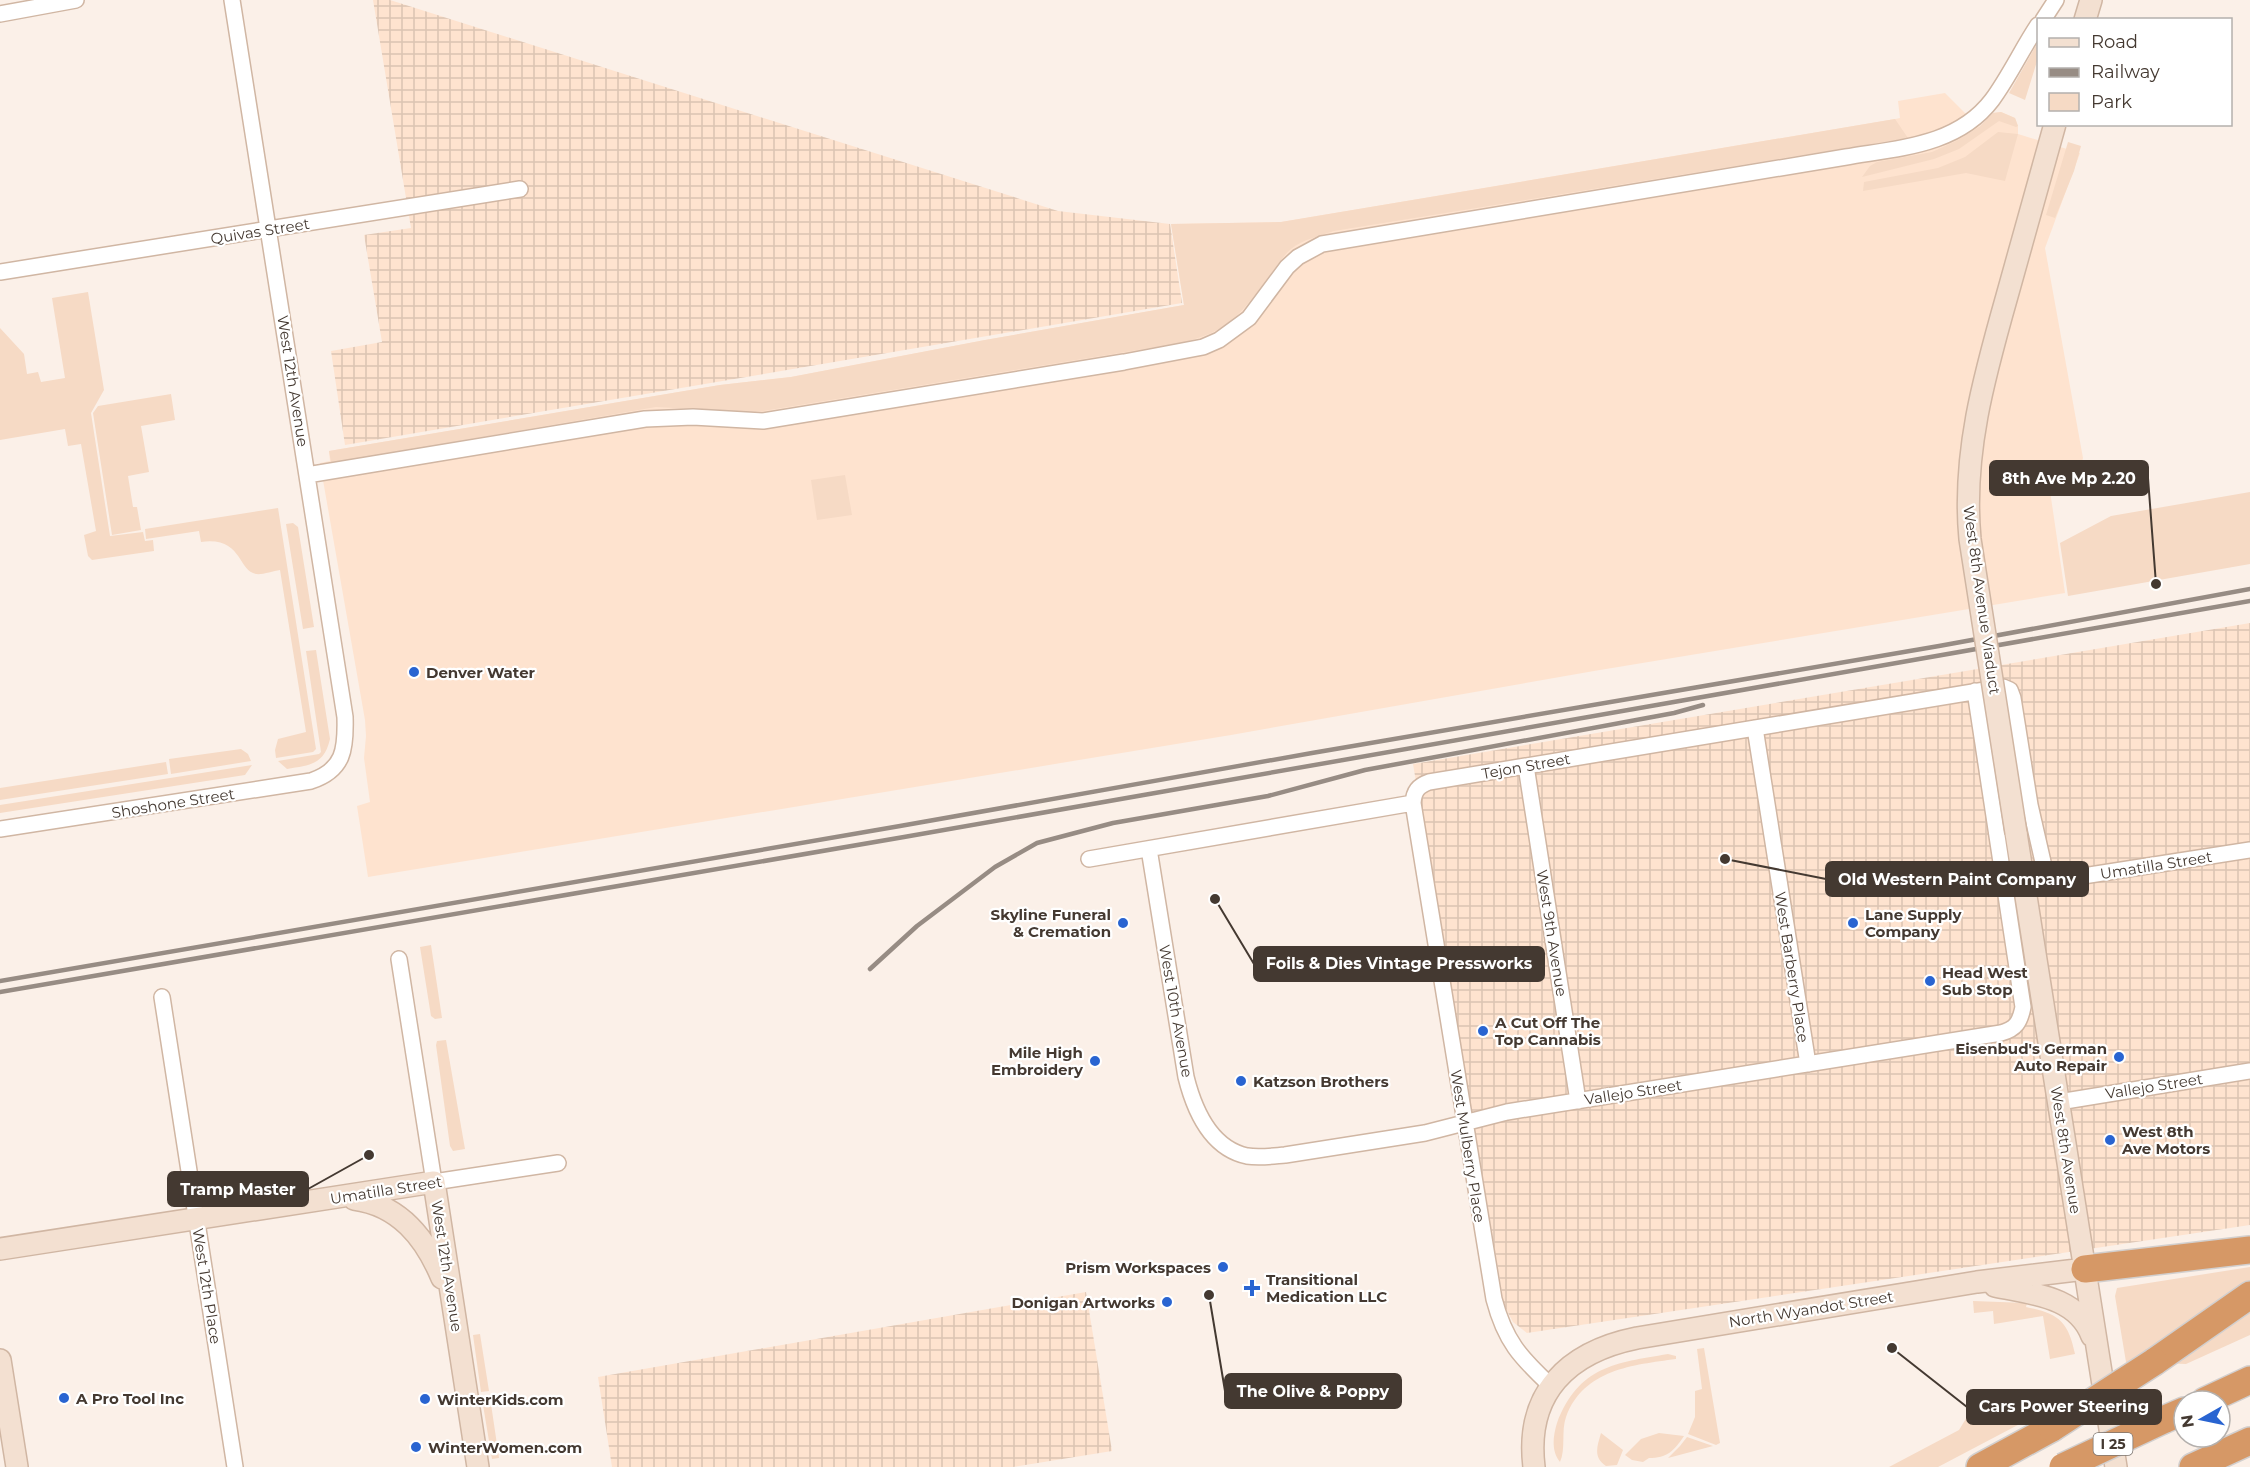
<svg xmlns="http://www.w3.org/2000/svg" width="2250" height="1467" font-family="Montserrat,sans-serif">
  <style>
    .built { fill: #fee3cf }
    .industrial { fill: url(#industrial-grid) }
    .green { fill: #f6dac5 }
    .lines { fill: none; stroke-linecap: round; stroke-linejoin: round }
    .street-casing { stroke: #d0b6a3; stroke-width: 18 }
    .secondary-casing { stroke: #d0b6a3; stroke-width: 24 }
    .highway-casing { stroke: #d2cfce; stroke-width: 30 }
    .street { stroke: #fff; stroke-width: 15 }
    .secondary { stroke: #f3e0d1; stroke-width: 21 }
    .highway { stroke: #d69866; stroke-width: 27 }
    .rail { stroke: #978c84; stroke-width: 4.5 }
    .secondary-bridge-casing { stroke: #d0b6a3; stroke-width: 24; stroke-linecap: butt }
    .highway-bridge-casing { stroke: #d2cfce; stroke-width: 30; stroke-linecap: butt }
    .secondary-bridge { stroke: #f3e0d1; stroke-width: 21 }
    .highway-bridge { stroke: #d69866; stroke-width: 27 }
    .poi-dot { fill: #2964d1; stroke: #fff; stroke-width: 2 }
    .labels { text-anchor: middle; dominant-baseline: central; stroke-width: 4.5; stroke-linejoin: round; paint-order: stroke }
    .shield { fill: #fff; stroke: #7c746f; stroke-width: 1.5 }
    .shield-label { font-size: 14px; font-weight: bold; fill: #443931 }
    .street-label { font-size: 15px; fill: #443931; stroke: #fff }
    .poi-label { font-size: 15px; font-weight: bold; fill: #443931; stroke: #fff; text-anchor: start }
    .leader { fill: none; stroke: #443931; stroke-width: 2 }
    .callout-dot { fill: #443931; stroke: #fff; stroke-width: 2 }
    .callout { fill: #443931; stroke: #443931; stroke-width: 2 }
    .callout-label { font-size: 16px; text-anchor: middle; font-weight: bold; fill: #fff }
  </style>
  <defs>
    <pattern id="industrial-grid" width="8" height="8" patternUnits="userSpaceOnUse" patternTransform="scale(1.5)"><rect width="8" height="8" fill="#fee3cf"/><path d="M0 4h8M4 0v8" fill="none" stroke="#dbc4b2"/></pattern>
  </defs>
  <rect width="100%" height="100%" fill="#fbf0e8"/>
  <!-- built -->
  <path class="built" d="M1945,93L1979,127L1993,113L2001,112L2015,118L2018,126V134L2080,153L2045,248L2083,458L2077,479L2049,484L2065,593L1594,671L1231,735L368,877L357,806L370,802L364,758L366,736L365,720L320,463L330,461L329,451L720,385L791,377L985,340L1184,305L1171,224L1281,222L1895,119L1900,118L1898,101Z"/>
  <!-- industrial -->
  <path class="industrial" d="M373,0H390L1058,211L1170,224L1182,303L345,445L331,351L382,342L364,235L411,228Z
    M2250,623V1225L1527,1333L1513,1322L1504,1305L1413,764Z
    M1086,1292L1112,1451L1013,1467H612L598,1377Z"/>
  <!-- green -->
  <path class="green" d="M2038,42V58L2025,100L2009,93Z
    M2001,112L2015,118L2018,126L2016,127L1999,121L1959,149L1934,159L1862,177L1870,166L1877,162L1932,152L1956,141L1979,127L1993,113Z
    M1895,119L1908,138L1334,231C1320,236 1303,239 1291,249C1282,257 1275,268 1268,278C1239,316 1229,331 1181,343L763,411L748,412L656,407L338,462H331L329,451L720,385L791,377L985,340L1184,305L1171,224L1281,222Z
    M1998,132L2018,134L2005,181L1966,173L1863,191L1864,182L1938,168L1965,157Z
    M2068,142L2081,146L2074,171L2055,218L2046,215Z
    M88,292L104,390L91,413L110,536L143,532L145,541L153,540L154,551L92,560L88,556L84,535L96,531L81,444L68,446L65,429L0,440V328L24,354L27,374L38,372L41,382L65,378L52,298Z
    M171,394L175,420L141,426L149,472L128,476L133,507H137L141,530L112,535L93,413L98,406Z
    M845,475L852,515L817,520L811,480Z
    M2250,492V564L2068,596L2060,543L2111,516Z
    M278,508L316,749L313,752L276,758L275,750L278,739L306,732L280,570C273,571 262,575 256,574C238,571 242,536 201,542L199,531L146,539L145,529Z
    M293,523L298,527L314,627L303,629L286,524Z
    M316,650L330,739C324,765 310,765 287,769L278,761L319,754L321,752L306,651Z
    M241,749L248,754L251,761L171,774L169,759Z
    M166,762L168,774L0,800V788Z
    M252,765L245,775L0,813V805Z
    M431,945L442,1018L435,1019L431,1016L420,947Z
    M446,1040L465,1149L453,1151L450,1146L436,1045L437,1041Z
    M2250,1267V1335L2186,1364L2126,1362L2115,1296L2117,1288Z
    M1973,1301L2027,1303L2026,1307C2059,1314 2068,1321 2075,1354L2050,1359L2043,1316L1994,1324L1993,1311L1974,1313Z
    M480,1334L489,1391L481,1392L473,1335Z
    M1704,1348L1720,1443L1716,1445L1688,1434L1695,1417V1391L1702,1389L1697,1349Z
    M1668,1354L1676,1356V1359C1633,1365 1584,1369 1566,1417C1561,1431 1566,1449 1560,1462C1551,1451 1553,1436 1557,1423C1579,1366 1615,1363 1668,1354Z
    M2039,1401V1414L1938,1467H1889L1959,1430L1970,1412Z
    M491,1404L499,1458L492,1459L483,1405Z
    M1601,1433L1623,1450L1617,1465L1606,1466C1593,1457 1597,1447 1601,1433Z
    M1659,1433L1684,1436C1674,1451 1667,1458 1649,1458L1643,1462L1632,1460L1625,1455L1641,1439Z
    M1687,1437L1713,1446L1668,1458L1680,1446Z"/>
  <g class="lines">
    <!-- street casing -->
    <g class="street-casing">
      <path id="street" d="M0,14L76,0
        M2043,20L2056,0
        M0,272L520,189
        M307,475L645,419L693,417L763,421L1124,362L1203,347L1219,340L1249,318L1287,267L1298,257L1322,244L1846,157C1898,148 1957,146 1992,100C2009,77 2022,49 2038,25
        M1755,728L1808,1064
        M1526,766L1578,1101
        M0,829L311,781C344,770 346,749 345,717L232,0
        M1149,849L1186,1077C1194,1109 1210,1148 1247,1156C1260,1158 1273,1156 1285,1155L1425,1133L1507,1112L2001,1033C2016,1029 2020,1022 2023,1007L1975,691
        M1089,859L1413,803
        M399,959L434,1182L558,1163
        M162,997L235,1467
        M2059,1102L2250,1071
        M1551,1386C1520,1357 1505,1341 1494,1299L1413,803C1414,791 1418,786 1429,782L2003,687L2010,690L2013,698L2030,805L2043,862C2046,873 2052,879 2064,879L2250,850"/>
    </g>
    <!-- secondary casing -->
    <g class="secondary-casing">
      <path id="secondary" d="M2085,20L2091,0
        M2016,833L2116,1467
        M354,1199C399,1205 425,1237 442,1278
        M0,1249L434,1182L478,1467
        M1995,1286C2032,1294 2077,1296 2092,1336
        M0,1360L17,1467
        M1534,1467C1525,1393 1568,1352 1637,1338L1977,1282L2085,1269"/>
    </g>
    <!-- highway casing -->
    <g class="highway-casing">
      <path id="highway" d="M2085,1269L2250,1250
        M2154,1362L2250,1295
        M2205,1401L2250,1380
        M2163,1420L2184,1411
        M1980,1467L2052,1428
        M2193,1467L2250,1441"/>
    </g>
    <!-- street -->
    <use href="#street" class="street"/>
    <!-- secondary -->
    <use href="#secondary" class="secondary"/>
    <!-- highway -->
    <use href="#highway" class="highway"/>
    <!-- rail -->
    <path class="rail" d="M870,969L917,926L995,867L1037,843L1113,823L1268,796L1365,770L1674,713L1703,705
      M0,981L900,826L1312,753L1939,646L2250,589
      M0,992L904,837L2250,601"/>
    <!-- secondary-bridge casing -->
    <g class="secondary-bridge-casing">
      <path id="secondary-bridge" d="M2016,833L1970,539C1962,455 1984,377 2007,296C2023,239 2039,182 2055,124"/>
    </g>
    <!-- highway-bridge casing -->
    <g class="highway-bridge-casing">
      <path id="highway-bridge" d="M2052,1428L2154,1362
        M2063,1467L2163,1420"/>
    </g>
    <!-- secondary-bridge -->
    <use href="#secondary-bridge" class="secondary-bridge"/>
    <!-- highway-bridge -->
    <use href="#highway-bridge" class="highway-bridge"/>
  </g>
  <!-- markers -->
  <g class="poi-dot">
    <circle cx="414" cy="672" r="6"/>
    <circle cx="1123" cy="923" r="6"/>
    <circle cx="1853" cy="923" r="6"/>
    <circle cx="1930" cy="981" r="6"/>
    <circle cx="1483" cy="1031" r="6"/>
    <circle cx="2119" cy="1057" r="6"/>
    <circle cx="1095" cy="1061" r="6"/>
    <circle cx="1241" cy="1081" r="6"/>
    <circle cx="2110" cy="1140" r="6"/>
    <circle cx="1223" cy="1267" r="6"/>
    <path d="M1249 1279h6v6h6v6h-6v6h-6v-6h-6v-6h6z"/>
    <circle cx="1167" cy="1302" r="6"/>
    <circle cx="64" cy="1398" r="6"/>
    <circle cx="425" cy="1399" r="6"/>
    <circle cx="416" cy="1447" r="6"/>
  </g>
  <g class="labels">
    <!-- shield labels -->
    <rect class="shield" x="2093.5" y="1433" width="39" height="22" rx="4.5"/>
    <g class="shield-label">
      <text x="2113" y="1444">I 25</text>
    </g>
    <!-- street labels -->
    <g class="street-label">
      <text transform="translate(260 231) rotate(-9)">Quivas Street</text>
      <text transform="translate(293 381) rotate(81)">West 12th Avenue</text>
      <text transform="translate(1982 600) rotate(82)">West 8th Avenue Viaduct</text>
      <text transform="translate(1526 766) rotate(-10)">Tejon Street</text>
      <text transform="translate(173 803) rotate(-9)">Shoshone Street</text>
      <text transform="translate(2156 865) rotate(-9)">Umatilla Street</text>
      <text transform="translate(1552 933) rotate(81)">West 9th Avenue</text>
      <text transform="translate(1792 967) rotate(81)">West Barberry Place</text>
      <text transform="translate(1176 1011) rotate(80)">West 10th Avenue</text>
      <text transform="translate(2154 1086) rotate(-9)">Vallejo Street</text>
      <text transform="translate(1633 1092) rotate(-9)">Vallejo Street</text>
      <text transform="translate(1468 1146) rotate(81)">West Mulberry Place</text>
      <text transform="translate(2066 1150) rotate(81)">West 8th Avenue</text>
      <text transform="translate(386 1190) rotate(-9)">Umatilla Street</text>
      <text transform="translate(447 1266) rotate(81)">West 12th Avenue</text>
      <text transform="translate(207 1286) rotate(81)">West 12th Place</text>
      <text transform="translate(1811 1309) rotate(-9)">North Wyandot Street</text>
    </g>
    <!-- poi labels -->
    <g class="poi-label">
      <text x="426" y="672">Denver Water</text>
      <text x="1111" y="914" text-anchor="end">Skyline Funeral<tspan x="1111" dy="17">&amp; Cremation</tspan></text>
      <text x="1865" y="914">Lane Supply<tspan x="1865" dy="17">Company</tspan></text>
      <text x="1942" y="972">Head West<tspan x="1942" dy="17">Sub Stop</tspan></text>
      <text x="1495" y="1022">A Cut Off The<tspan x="1495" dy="17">Top Cannabis</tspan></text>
      <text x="2107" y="1048" text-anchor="end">Eisenbud's German<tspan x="2107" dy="17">Auto Repair</tspan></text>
      <text x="1083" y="1052" text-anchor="end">Mile High<tspan x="1083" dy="17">Embroidery</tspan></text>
      <text x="1253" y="1081">Katzson Brothers</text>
      <text x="2122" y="1131">West 8th<tspan x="2122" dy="17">Ave Motors</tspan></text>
      <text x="1211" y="1267" text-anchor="end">Prism Workspaces</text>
      <text x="1266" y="1279">Transitional<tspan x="1266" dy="17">Medication LLC</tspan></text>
      <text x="1155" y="1302" text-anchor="end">Donigan Artworks</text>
      <text x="76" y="1398">A Pro Tool Inc</text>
      <text x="437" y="1399">WinterKids.com</text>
      <text x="428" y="1447">WinterWomen.com</text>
    </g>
  </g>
  <!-- callouts -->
  <path class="leader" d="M2156 584L2148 478M1725 859L1826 879M1215 899L1254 964M369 1155L308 1189M1209 1295L1225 1391M1892 1348L1967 1407"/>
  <g class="callout-dot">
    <circle cx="2156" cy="584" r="6"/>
    <circle cx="1725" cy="859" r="6"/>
    <circle cx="1215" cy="899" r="6"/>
    <circle cx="369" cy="1155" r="6"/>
    <circle cx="1209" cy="1295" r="6"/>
    <circle cx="1892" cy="1348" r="6"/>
  </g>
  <g class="callout">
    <rect x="1990" y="461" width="158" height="34" rx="6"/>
    <rect x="1826" y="862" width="262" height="34" rx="6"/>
    <rect x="1254" y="947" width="290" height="34" rx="6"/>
    <rect x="168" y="1172" width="140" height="34" rx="6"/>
    <rect x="1225" y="1374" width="176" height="34" rx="6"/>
    <rect x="1967" y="1390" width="194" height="34" rx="6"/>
  </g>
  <g class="callout-label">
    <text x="2069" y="484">8th Ave Mp 2.20</text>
    <text x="1957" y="885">Old Western Paint Company</text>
    <text x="1399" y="969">Foils &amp; Dies Vintage Pressworks</text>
    <text x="238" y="1195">Tramp Master</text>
    <text x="1313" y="1397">The Olive &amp; Poppy</text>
    <text x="2064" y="1412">Cars Power Steering</text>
  </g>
  <!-- legend -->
  <rect x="2037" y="18" width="195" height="108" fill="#ffffff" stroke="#b4b0ad" stroke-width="1.5"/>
  <rect x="2049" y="38" width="30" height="9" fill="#f3e0d1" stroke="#b4b0ad" stroke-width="1.5"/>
  <text x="2091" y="48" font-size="18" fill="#443931">Road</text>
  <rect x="2049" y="68" width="30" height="9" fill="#978c84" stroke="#b4b0ad" stroke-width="1.5"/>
  <text x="2091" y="78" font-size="18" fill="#443931">Railway</text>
  <rect x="2049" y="93" width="30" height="18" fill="#f6dac5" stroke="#b4b0ad" stroke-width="1.5"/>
  <text x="2091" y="108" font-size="18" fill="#443931">Park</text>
  <!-- north arrow -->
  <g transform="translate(2202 1419) rotate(261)"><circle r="28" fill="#ffffff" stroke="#b4b0ad" stroke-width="1.5"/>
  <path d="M0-4.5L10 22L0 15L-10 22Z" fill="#2964d1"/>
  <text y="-9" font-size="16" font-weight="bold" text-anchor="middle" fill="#443931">N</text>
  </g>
</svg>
